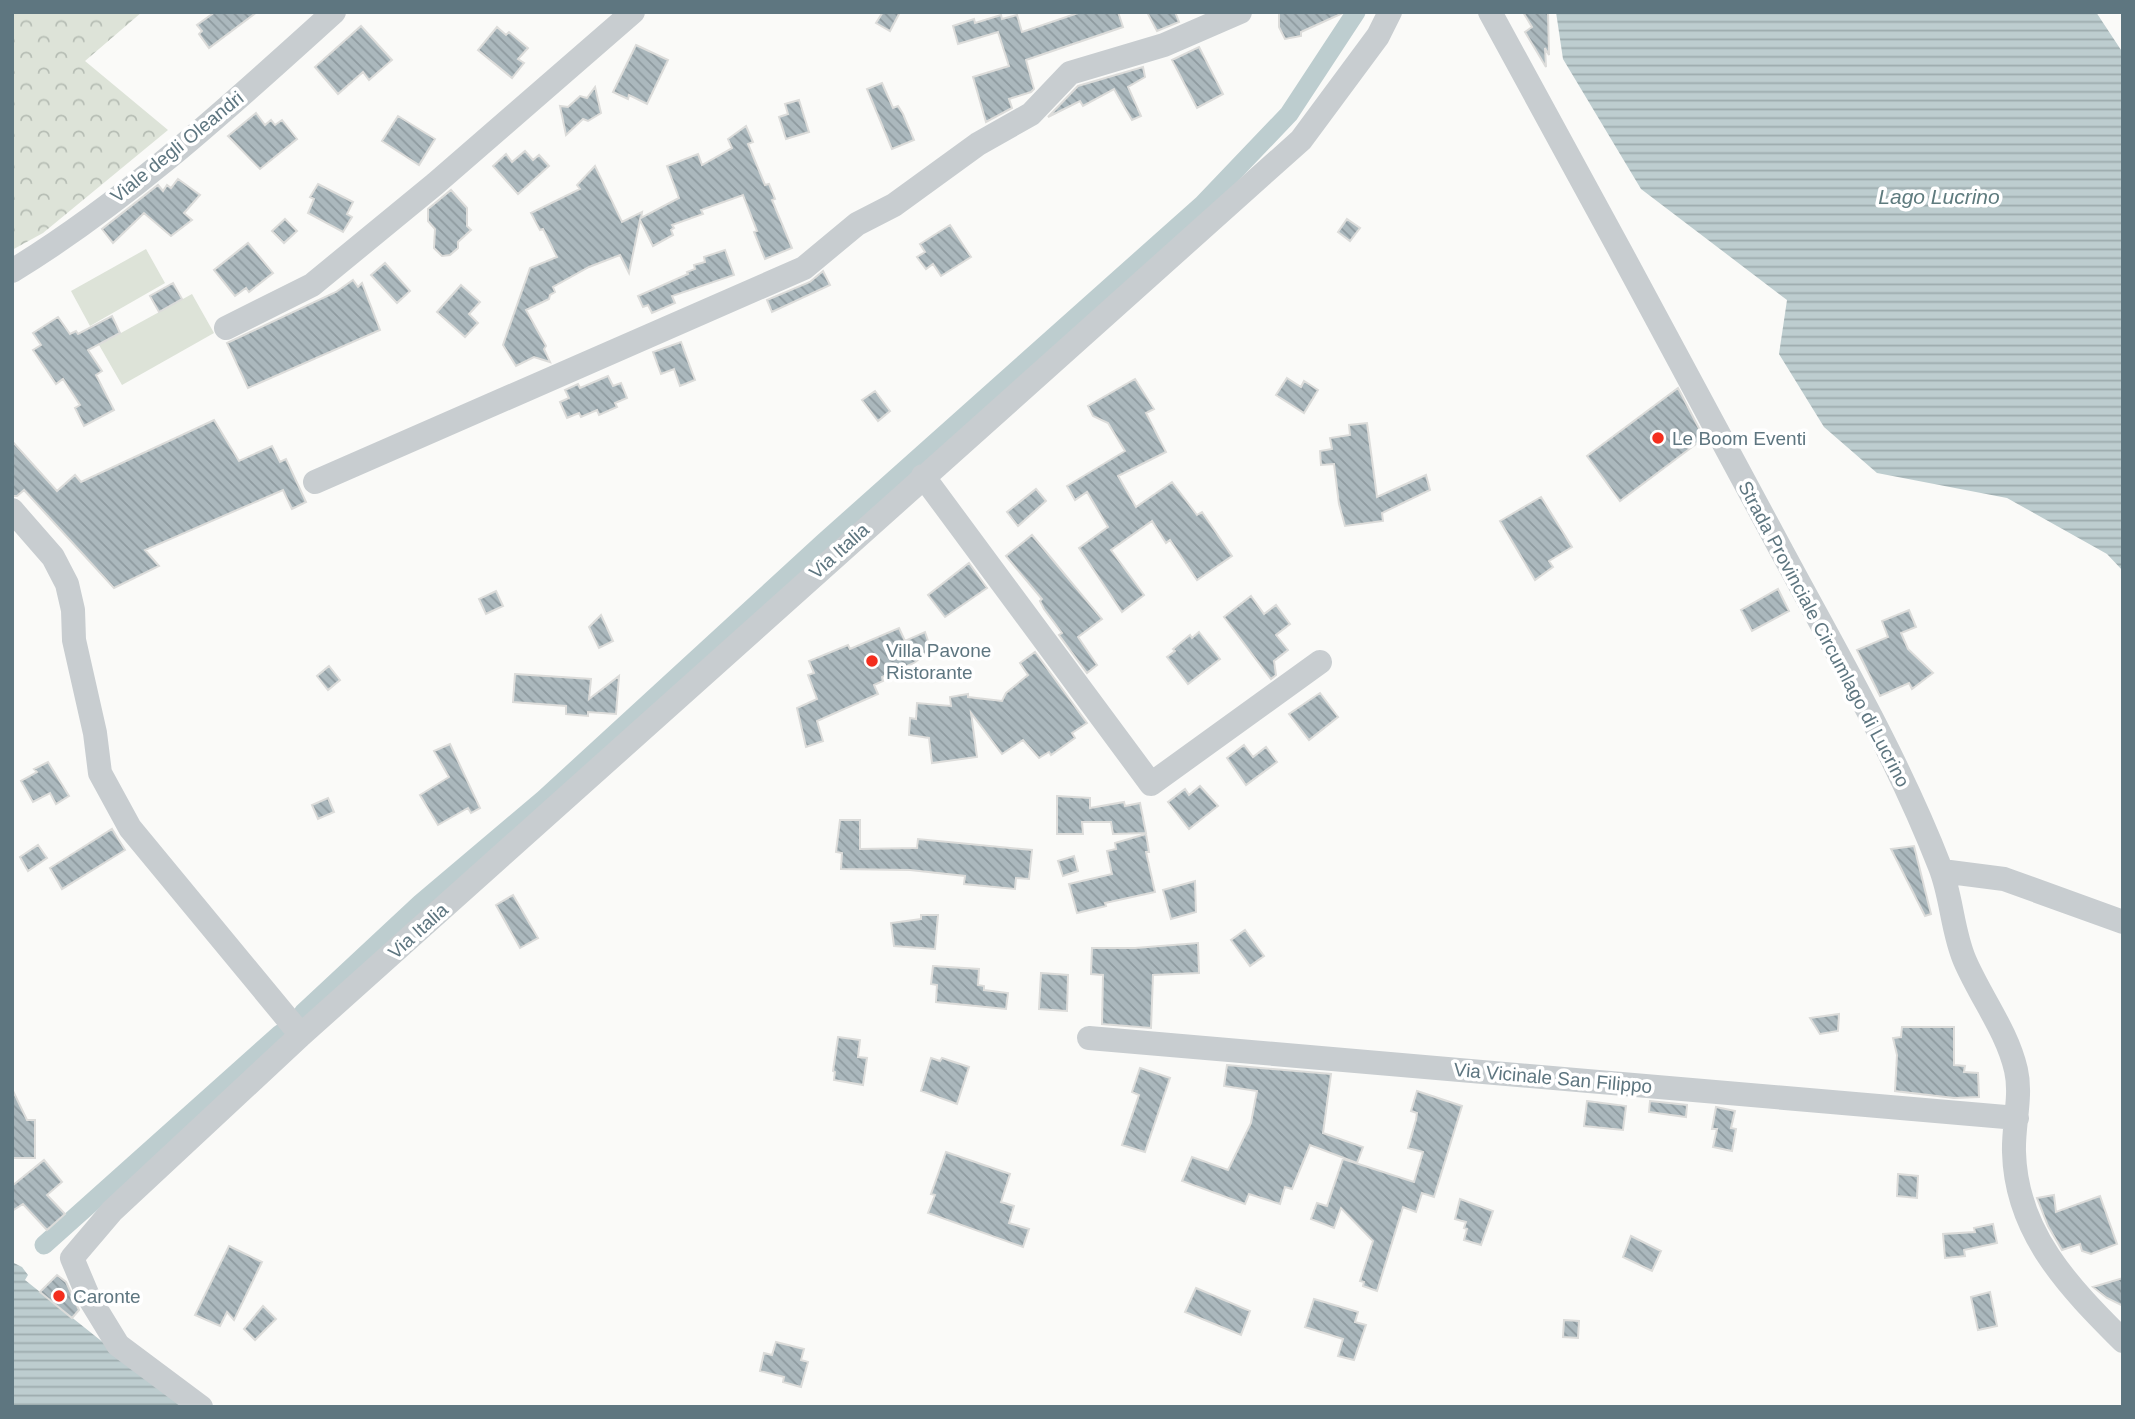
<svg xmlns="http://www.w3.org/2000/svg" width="2135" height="1419" font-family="Arial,sans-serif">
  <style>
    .forest { fill: url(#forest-crowns) }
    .pitch { fill: #dde3d8 }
    .water { fill: url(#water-rules) }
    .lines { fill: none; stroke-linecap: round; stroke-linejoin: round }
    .canal { stroke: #bdcdcf; stroke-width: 19 }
    .building { fill: url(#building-back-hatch); stroke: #dcdcda; stroke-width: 2 }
    .minor { stroke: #c8cdd0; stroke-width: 24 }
    .poi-dot { fill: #f42e1e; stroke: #fff; stroke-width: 2.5 }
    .labels { text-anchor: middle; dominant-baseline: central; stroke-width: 7; stroke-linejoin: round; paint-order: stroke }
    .street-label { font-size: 19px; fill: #5e7680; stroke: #fff }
    .poi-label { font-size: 19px; fill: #5e7680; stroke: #fff; text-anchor: start }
    .water-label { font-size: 21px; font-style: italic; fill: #5e7b7e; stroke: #fff }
  </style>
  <defs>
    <pattern id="forest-crowns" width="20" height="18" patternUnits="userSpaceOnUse" patternTransform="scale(1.75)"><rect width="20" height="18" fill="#dde3d8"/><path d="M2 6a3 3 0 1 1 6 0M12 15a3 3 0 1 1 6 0" fill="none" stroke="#b6bdb4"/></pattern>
    <pattern id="water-rules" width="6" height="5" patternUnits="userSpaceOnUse" patternTransform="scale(1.75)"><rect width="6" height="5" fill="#bdcdcf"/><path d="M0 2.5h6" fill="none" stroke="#9dabad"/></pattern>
    <pattern id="building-back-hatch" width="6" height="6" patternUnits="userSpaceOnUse" patternTransform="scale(1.75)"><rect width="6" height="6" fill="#abb8bd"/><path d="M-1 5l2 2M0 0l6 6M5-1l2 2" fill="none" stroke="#8e9a9f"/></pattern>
  </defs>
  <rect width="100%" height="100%" fill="#fafaf8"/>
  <!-- forest -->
  <path class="forest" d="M12,12H142L85,61L168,130L43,233L12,250Z"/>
  <!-- pitch -->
  <path class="pitch" d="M146,249L165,283L90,326L71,291Z
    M192,294L214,333L122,385L99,345Z"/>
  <!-- water -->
  <path class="water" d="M1556,12H2096L2123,53V571L2107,554L2007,498L1877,473L1824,427L1779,354L1787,300L1641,189L1563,59Z
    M12,1262L22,1267L28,1275L25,1280L184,1407H12Z"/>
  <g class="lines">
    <!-- canal -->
    <path class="canal" d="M303,1013L421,903L544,799L824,542L1203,204L1289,114L1356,12
      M44,1245L280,1034"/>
  </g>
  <!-- building -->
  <path class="building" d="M215,12H257L209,48L199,34L202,31L197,25Z
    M883,12H900L890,31L876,23Z
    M1081,12H1118L1123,27L1026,60L1034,89L1031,92L1009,99L1012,108L986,122L973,77L1009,66L998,32L958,44L953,26L974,19L975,23L1001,15L1002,19L1017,15L1022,32Z
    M1147,12H1175L1179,22L1157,31Z
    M1279,12H1345L1301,32V36L1285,39L1279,27Z
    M1523,12H1548L1549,55L1545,48L1546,67L1525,32L1532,27Z
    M361,26L392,60L369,80L363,72L338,94L315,67Z
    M497,27L506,35L509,32L528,48L518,59L524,63L512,78L478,50Z
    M636,45L668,60L647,104L629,95L628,99L613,92Z
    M1199,47L1223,94L1197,108L1172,60Z
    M1143,67L1145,77L1128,87L1141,116L1132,120L1114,89L1083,106L1080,101L1048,117L1078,86Z
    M882,83L893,108L898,106L903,114L914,140L892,149L867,89Z
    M595,87L601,113L588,121L583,119L566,135L560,106L568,107L580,96L587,98Z
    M799,100L809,132L786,139L779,117L788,114L785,104Z
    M256,113L265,125L271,120L275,125L282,120L297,139L260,169L228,136Z
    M398,116L435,139L419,165L382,141Z
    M746,126L753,142L748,144L765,185L769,184L775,199L772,200L792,248L765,259L754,232L757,231L743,195L701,210L703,214L672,225L674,228L671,230L673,235L653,246L640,220L629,273L620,255L589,267L553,287L555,292L550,295L549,299L526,310L546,346L544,349L550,362L534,357L516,366L503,345L530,268L557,257L543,229L540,230L531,213L580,189L577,185L595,166L622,222L642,212L641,218L679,198L667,166L698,154L702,165L732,148L728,139Z
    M525,151L533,160L539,155L549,166L518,194L493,166L506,154L512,162Z
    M178,179L200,195L184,213L192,220L171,236L144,213L113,243L102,229L158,185L163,191L167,185L171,188Z
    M318,184L353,202L347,214L352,217L343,232L308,213L314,199L310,197Z
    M451,190L467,208V226L471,230L458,242V248L450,255L442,256L434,248L435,229L428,221V209Z
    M285,219L297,231L284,243L272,231Z
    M1347,219L1360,228L1350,241L1338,232Z
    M950,225L971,257L941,276L933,264L926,269L917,257L925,252L920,244Z
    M248,243L273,273L249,292L246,288L235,296L214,270Z
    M725,250L734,275L672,296L675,303L652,313L648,305L643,307L638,296L688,274L687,272L695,269L694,265L705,262L704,257Z
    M385,263L410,291L397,303L371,275Z
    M823,271L830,285L772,312L767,300L810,282Z
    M353,280L358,287L362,283L380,330L248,388L227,343L336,292Z
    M173,283L182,299L159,312L150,296Z
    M461,285L480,302L469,314L478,323L465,337L437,312Z
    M112,316L120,333L88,350L102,371L96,375L114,410L84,426L75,408L80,405L63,379L56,384L33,350L41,345L33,333L58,317L70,334L76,331L78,334Z
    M681,342L695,380L680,386L674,369L661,374L653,352Z
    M608,376L613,386L621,383L627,398L615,403L617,407L599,415L597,410L581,417L579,413L567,418L560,402L569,398L565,390L578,384L580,388Z
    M1287,378L1301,387L1304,381L1318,390L1304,413L1276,395Z
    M1135,379L1154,409L1146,413L1166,452L1118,476L1136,507L1172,482L1197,515L1202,512L1232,556L1197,580L1170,540L1166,543L1152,521L1111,550L1144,595L1122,612L1079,548L1108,527L1087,492L1075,500L1067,486L1125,451L1108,423L1093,416L1088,406Z
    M1678,388L1704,438L1620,501L1587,456Z
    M875,391L890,411L878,421L862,400Z
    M214,420L239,461L272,446L280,462L286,459L306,502L292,509L283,490L145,550L159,566L114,588L24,490L17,496H12V441L57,491L75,475L81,482Z
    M1367,423L1377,497L1426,475L1430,490L1382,513L1383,521L1345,526L1339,504L1334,464L1321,465L1320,451L1332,449L1330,438L1350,435L1349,425Z
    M1036,489L1046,501L1018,526L1007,512Z
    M1541,497L1572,547L1549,561L1553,567L1535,580L1500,521Z
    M1032,535L1102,619L1078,637L1097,665L1087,673L1059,635L1062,633L1044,609L1040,601L1042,599L1006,556Z
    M969,563L987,588L945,617L928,595Z
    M1778,589L1789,611L1752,631L1741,610Z
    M496,591L503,606L486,614L479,599Z
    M1251,596L1264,614L1276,605L1290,624L1276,635L1288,650L1274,661L1276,675L1271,679L1224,617Z
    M1909,610L1916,627L1901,633L1908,649L1933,673L1912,689L1909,683L1880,696L1857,650L1888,637L1882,621Z
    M601,615L613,641L599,648L589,627Z
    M899,628L905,641L925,632L931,650L914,663L882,677L883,681L874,685L878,694L817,721L823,741L806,747L797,708L817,699L808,675L814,673L809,661L848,645L850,649Z
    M1199,632L1220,659L1188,684L1167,657L1175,651L1173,649L1190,635L1192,638Z
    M1035,652L1087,723L1072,733L1075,738L1051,755L1049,752L1039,758L1023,740L1002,754L971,713L977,757L932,763L929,738L909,735L910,718L916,719L917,703L951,706L950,697L968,694V697L1002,701L1006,693L1028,675L1020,663Z
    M329,666L340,680L328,690L317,676Z
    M515,674L591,679L589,699L619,676L616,714L588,712V716L566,714V706L513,702Z
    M1320,693L1338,717L1309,740L1289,714Z
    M450,744L480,808L471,813L468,808L438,825L420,795L449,777L434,751Z
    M1244,745L1253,757L1266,747L1277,762L1246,785L1227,758Z
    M48,762L69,796L56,804L50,793L33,802L21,781L37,772L34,769Z
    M1200,786L1218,806L1189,829L1168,802L1185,789L1189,795Z
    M1057,796L1090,798V808L1124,802L1125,806L1140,803L1146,833L1113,834L1111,822H1082L1083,834H1057Z
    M328,798L334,812L318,819L312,805Z
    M840,820H860V849L917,848L918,839L1032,850L1029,879L1016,878L1015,889L964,884L965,876L910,870L841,869L842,853L836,852Z
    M112,829L125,850L62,889L50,868Z
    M1146,834L1149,852H1146L1155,892L1105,903L1106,906L1077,913L1069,884L1112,874L1107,851L1116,849L1115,843Z
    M38,845L47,858L28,871L20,857Z
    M1914,846L1931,914L1925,916L1891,849Z
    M1074,856L1078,871L1063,876L1058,861Z
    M1195,881L1196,912L1171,919L1163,890Z
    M513,895L538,938L520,948L496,905Z
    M921,915H938L935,949L894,946L891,923L921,919Z
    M1245,930L1264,956L1250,966L1231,940Z
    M1198,943L1199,973L1153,975L1151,1028L1102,1024L1103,975L1091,974L1092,948H1135Z
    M933,966L979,969L978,985L984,986V990L1008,993L1006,1009L936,1002L937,985L931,984Z
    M1041,973L1068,975L1067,1011L1039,1009Z
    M1839,1014L1838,1031L1820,1034L1810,1018Z
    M1902,1027H1954V1065L1965,1066L1964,1072L1978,1073L1979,1097L1954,1098L1895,1091L1897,1055L1893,1038L1901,1037Z
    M838,1037L860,1040L858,1057L867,1058L863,1085L834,1080L835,1072L833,1071Z
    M931,1058L940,1061L942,1058L969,1067L957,1104L921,1091Z
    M1227,1065L1331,1074L1323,1133L1363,1147L1357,1163L1310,1145L1292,1189L1285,1187L1280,1204L1249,1194L1245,1204L1182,1181L1192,1157L1228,1170L1251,1123L1257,1091L1224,1086Z
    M1140,1068L1170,1078L1145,1152L1122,1145L1139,1095L1132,1092Z
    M12,1089L27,1120H35V1158H12Z
    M1417,1091L1462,1106L1434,1197L1422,1193L1416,1212L1403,1207L1377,1291L1363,1286L1364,1282L1360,1281L1373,1241L1341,1208L1334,1228L1311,1219L1317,1203L1327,1206L1343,1159L1414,1182L1423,1152L1408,1148L1416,1120L1417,1113L1411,1111Z
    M1587,1101L1626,1106L1623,1130L1584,1126Z
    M1650,1101L1687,1105L1686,1117L1649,1112Z
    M1716,1107L1735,1111L1731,1128L1736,1129L1732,1151L1713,1147L1717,1129H1712Z
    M946,1152L1010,1174L1001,1202L1014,1206L1009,1223L1029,1229L1023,1247L928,1213L935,1195L931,1194Z
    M44,1160L62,1182L47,1195L65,1214L47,1230L23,1204L12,1211V1186Z
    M1898,1174L1918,1176L1917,1198L1897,1196Z
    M2054,1195L2056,1212L2100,1196L2117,1244L2091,1254L2082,1251L2080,1244L2062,1250L2048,1226L2037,1198Z
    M1460,1199L1493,1211L1481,1245L1464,1240L1467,1229L1464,1228L1466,1222L1455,1219Z
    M1993,1224L1997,1243L1964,1250L1965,1256L1945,1258L1943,1234L1975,1232L1974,1228Z
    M1631,1236L1661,1251L1652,1271L1623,1257Z
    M229,1246L262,1262L234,1320L227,1312L220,1326L195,1315Z
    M57,1275L66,1282L79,1310L72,1318L40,1292Z
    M2123,1278V1306L2107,1298L2093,1287Z
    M1196,1288L1250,1311L1241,1335L1185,1312Z
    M1990,1292L1997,1326L1978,1330L1971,1297Z
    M1314,1299L1358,1312L1355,1322L1366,1325L1354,1360L1338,1356L1343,1339L1305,1327Z
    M263,1306L276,1319L255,1340L244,1329Z
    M1564,1320L1579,1321L1578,1338L1563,1337Z
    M776,1342L804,1349L801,1360L808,1362L801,1387L783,1382L784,1377L760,1371L764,1353L772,1355Z"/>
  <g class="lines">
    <!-- minor -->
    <path class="minor" d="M1490,12C1585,185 1679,359 1772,533C1830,642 1895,751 1940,867C1952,897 1952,931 1965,961C1981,998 2007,1031 2016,1070C2022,1096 2013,1125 2014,1152C2016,1233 2069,1287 2123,1341
      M12,271C130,199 232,104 334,12
      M226,328L312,285L435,184L633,12
      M923,476L1151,784L1320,662
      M315,482L804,268L857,224L894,205L978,144L1031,114L1070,73L1164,45L1240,12
      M12,510L53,557L67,584L73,610L74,640L95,733L100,773L130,828L301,1035
      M1942,871L2004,879L2123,922
      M1089,1038L2017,1118
      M201,1407L118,1345L88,1296L72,1258L112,1211L301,1035L1301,140L1378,36L1390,12"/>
  </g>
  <!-- markers -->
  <g class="poi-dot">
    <circle cx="1658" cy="438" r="7"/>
    <circle cx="872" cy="661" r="7"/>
    <circle cx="59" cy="1296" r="7"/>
  </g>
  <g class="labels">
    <!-- street labels -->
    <g class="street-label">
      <text transform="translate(177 147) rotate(-39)">Viale degli Oleandri</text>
      <text transform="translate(839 551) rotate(-42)">Via Italia</text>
      <text transform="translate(1824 634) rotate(62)">Strada Provinciale Circumlago di Lucrino</text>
      <text transform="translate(418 931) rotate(-42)">Via Italia</text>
      <text transform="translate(1553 1078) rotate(5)">Via Vicinale San Filippo</text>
    </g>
    <!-- poi labels -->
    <g class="poi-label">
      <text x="1672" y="438">Le Boom Eventi</text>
      <text x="886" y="650">Villa Pavone<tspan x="886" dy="22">Ristorante</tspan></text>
      <text x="73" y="1296">Caronte</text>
    </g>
    <!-- water labels -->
    <g class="water-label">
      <text x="1939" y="196">Lago Lucrino</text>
    </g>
  </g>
  <!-- border -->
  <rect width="2135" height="1419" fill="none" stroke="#5e7680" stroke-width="28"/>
</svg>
